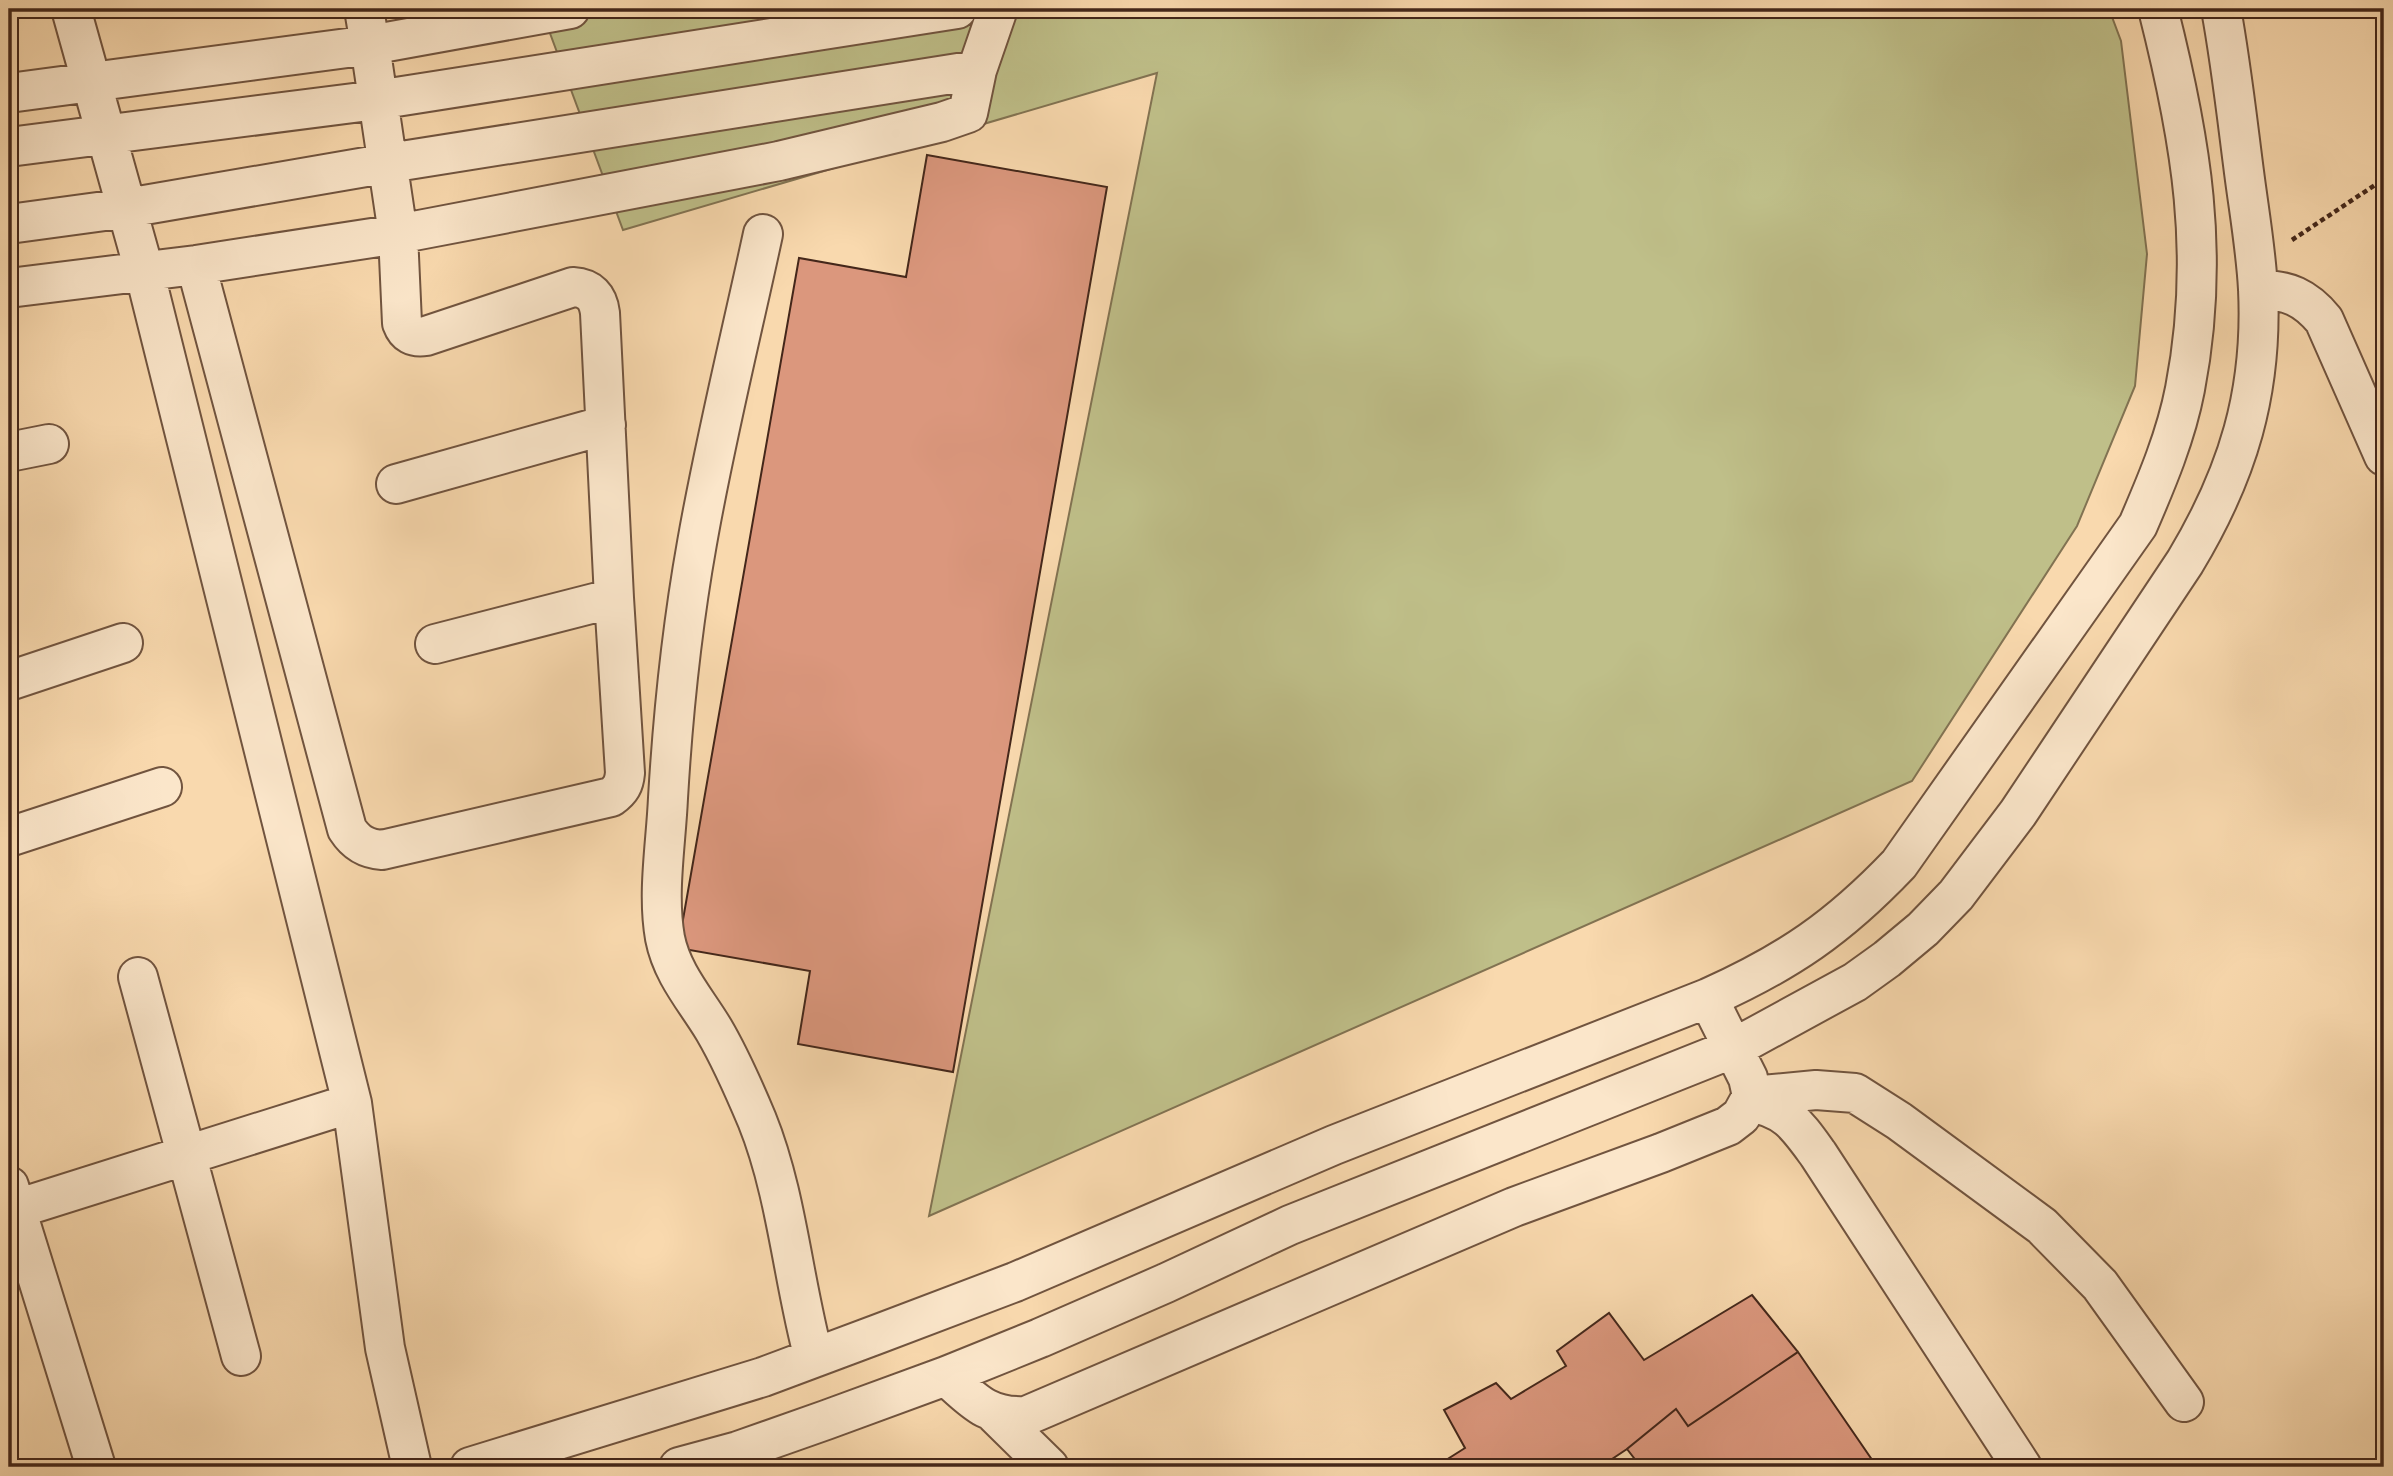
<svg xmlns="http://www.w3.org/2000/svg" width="2393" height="1476" font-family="'Gentium Book Plus',serif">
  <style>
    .green { fill: #bfbf89; stroke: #827352; stroke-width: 2 }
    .building { fill: #db977d; stroke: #44271a; stroke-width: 2 }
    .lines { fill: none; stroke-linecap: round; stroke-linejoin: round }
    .minor-casing { stroke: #71543f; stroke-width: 42 }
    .path { stroke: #44271a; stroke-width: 4.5; stroke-dasharray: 5 3.5; stroke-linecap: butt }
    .minor { stroke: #fbe6ca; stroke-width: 38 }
  </style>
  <rect width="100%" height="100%" fill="#f9d9ae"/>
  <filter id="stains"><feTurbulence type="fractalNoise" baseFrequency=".00286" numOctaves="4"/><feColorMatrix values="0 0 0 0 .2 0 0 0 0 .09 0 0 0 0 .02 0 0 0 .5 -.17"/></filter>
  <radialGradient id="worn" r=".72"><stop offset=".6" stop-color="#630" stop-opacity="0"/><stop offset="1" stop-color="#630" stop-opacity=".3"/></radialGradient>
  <!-- green -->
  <path class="green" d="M541,9H2109L2121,41L2147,254L2135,386L2077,526L1912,781L929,1216L1157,73L623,230Z"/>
  <!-- building -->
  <path class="building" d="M927,155L1107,187L953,1072L798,1044L810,971L678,948L799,258L906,277Z
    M1752,1295L1798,1352L1688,1426L1676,1409L1627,1449L1600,1467H1435L1465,1448L1444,1410L1496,1383L1511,1399L1566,1366L1557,1351L1609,1313L1644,1360Z
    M1798,1352L1877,1467H1641L1627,1449L1676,1409L1688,1426Z"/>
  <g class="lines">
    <!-- minor casing -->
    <g class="minor-casing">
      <path id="minor" d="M71,9L144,270L352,1103L385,1348L412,1467
        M364,9L370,45L570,9
        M9,93L370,45L398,234L402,323C406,334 413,338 426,336L573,287C590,288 598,297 600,313L614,598L625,773C624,784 621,790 611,797L382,850C366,849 356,843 347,829L196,265
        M9,147L377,100L957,9
        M9,224L127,208L389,163L977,70
        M763,234C741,336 715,440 697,543C682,627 673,713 668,798C666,844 657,893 665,938C672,974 696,1000 714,1030C731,1059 744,1089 757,1120C787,1194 793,1281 814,1358
        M9,288L196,265L398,234L779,161L942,122L968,113L977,70L998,9
        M2258,290C2287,289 2306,298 2324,320L2384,456
        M9,452L49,444
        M396,484L606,425
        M435,644L614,598
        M9,681L123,643
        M9,837L162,787
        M138,977L241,1356
        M1752,1096L1816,1090L1855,1093L1899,1121L2042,1226L2100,1285L2184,1402
        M1749,1102C1786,1108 1797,1125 1818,1154L2022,1467
        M9,1186L96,1467
        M16,1209L352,1103
        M946,1376C973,1400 987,1418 1026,1416L1514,1207L1661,1153L1728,1126L1741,1116L1752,1096L1748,1078L1708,998
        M993,1412L1049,1467
        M470,1467L763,1377L878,1334L1015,1282L1334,1145L1708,998C1788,962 1838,928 1899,864L2138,525C2157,481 2176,436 2185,389C2211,255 2191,139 2158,9
        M679,1467L738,1451L826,1420L946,1376L1040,1338L1166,1283L1290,1225L1734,1048L1855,982L1887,959L1923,929L1956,895L2018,813L2185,562C2238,474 2263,392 2258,289C2256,250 2249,211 2244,172C2237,118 2231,63 2221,9"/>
    </g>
    <!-- path -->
    <path class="path" d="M2292,240L2384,179"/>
    <!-- minor -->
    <use href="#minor" class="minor"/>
  </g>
  <!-- margin -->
  <rect width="2393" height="1476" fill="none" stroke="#f9d9ae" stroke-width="35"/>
  <rect x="10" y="10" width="2372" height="1455" fill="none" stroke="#44271a" stroke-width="3.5"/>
  <rect x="18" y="18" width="2358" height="1441" fill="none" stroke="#44271a" stroke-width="2"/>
  <rect width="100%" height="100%" filter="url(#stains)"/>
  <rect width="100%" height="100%" fill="url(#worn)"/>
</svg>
